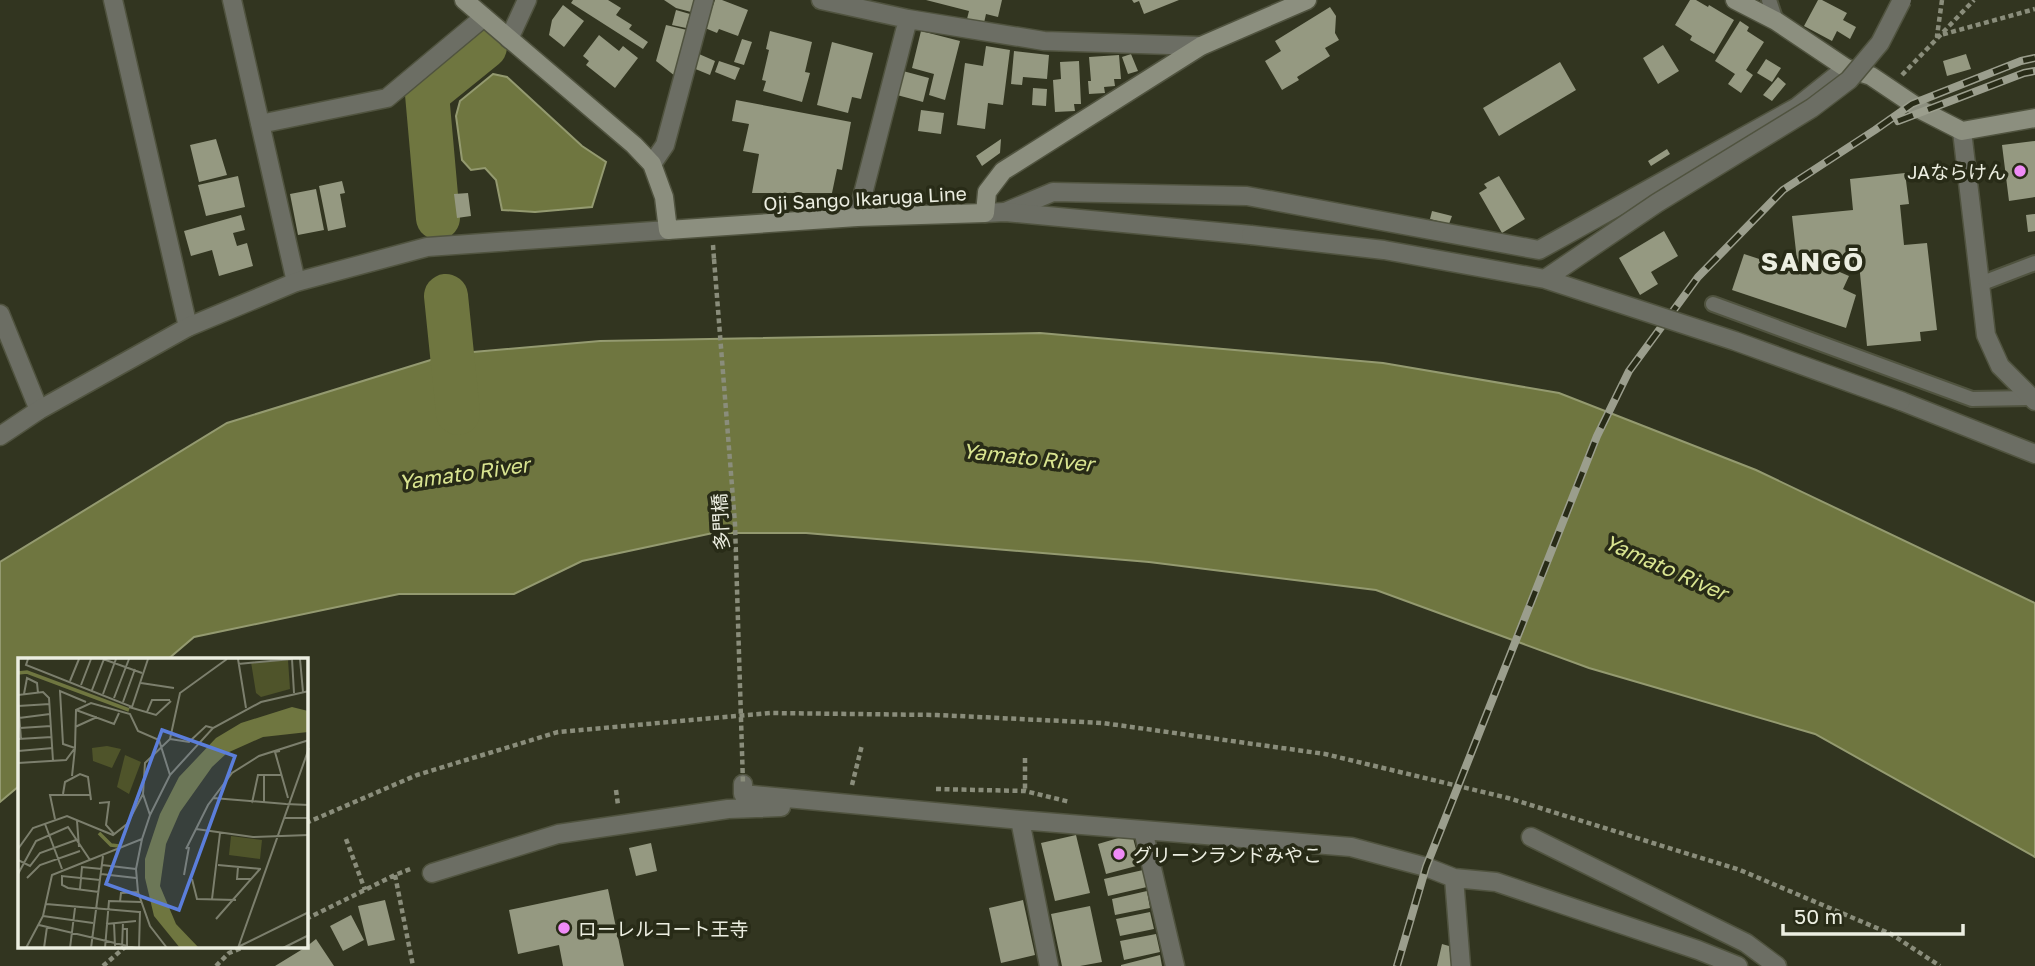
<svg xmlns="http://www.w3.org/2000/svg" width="2035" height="966" font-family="'Golos Text','Noto Sans JP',sans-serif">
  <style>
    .water { fill: #6f7640; stroke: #949a70; stroke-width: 2 }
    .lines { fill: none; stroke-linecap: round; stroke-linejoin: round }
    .river { stroke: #6f7640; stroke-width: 44 }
    .building { fill: #959981 }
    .service-casing { stroke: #50533f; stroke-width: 18 }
    .minor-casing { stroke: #50533f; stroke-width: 21 }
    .tertiary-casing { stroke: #50533f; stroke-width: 21 }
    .secondary-casing { stroke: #50533f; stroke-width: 21 }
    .path { stroke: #8a8d7b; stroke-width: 4.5; stroke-dasharray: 5 3.5; stroke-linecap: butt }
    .service { stroke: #6c6e64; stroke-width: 14 }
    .minor { stroke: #6c6e64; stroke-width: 18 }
    .tertiary { stroke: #6c6e64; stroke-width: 18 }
    .secondary { stroke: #8c8f7f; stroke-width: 18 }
    .rail-casing { stroke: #9b9e8d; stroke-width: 8 }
    .rail { stroke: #282b17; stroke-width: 5; stroke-dasharray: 16; stroke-linecap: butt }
    .tertiary-bridge-casing { stroke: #50533f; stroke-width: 21; stroke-linecap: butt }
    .path-bridge { stroke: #8a8d7b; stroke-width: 4.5; stroke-dasharray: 5 3.5; stroke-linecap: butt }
    .tertiary-bridge { stroke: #6c6e64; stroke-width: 18 }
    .poi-dot { fill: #ef8bf6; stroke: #282b17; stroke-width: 2.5 }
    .labels { text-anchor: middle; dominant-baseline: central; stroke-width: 7; stroke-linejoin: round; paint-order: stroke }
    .poi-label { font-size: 19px; fill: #eceee1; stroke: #282b17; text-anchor: start }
    .street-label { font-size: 19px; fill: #eceee1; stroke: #282b17 }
    .water-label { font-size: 21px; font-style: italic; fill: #d9e490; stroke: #282b17 }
    .district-label { font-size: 26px; font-weight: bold; letter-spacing: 2px; fill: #eceee1; stroke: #282b17 }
    .inset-river { fill: none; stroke: #6f7640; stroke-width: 3.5 }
    .inset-road { fill: none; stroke: #7c7f6d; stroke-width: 2 }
    .view { fill: #5b7edb; fill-opacity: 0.15; stroke: #5b7edb; stroke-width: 3.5 }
    .inset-edge { fill: none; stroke: #eceee1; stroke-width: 3.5 }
  </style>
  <rect width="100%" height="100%" fill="#323520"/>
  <!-- water -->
  <path class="water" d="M493,74L507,77L582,146L606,162L592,207L535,212L502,210L496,180L485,168L471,170L462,160L456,116L460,101Z
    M1040,333L1383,363L1559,393L1756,470L2035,603V857L1815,734L1589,668L1376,590L1149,562L806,533H713L582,561L514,594H399L194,637L167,660H19V786L0,802V562L227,423L450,354L600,341Z"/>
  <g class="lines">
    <!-- river -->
    <path class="river" d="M438,218L427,94L485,47
      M446,296L458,413"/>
  </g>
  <!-- building -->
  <path class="building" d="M573,0H608L621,8L616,15L632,25L629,29L648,42L643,49L571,3Z
    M664,0H694L691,12L676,8Z
    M715,0H722L748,10L738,36L719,29L717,33L705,28Z
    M926,0H1002L998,17L986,14L984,23L967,19L969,11Z
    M1132,0H1179L1144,14L1139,1L1134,3Z
    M1690,0H1696L1708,7L1709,5L1734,20L1714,54L1690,40L1692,36L1675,25Z
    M1818,0H1822L1847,13L1843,20L1856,27L1850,39L1837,31L1832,41L1804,26Z
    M563,5L584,21L564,47L549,35L552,20Z
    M1330,7L1336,16L1335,33L1339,40L1325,48L1330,56L1297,77L1299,80L1282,90L1265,61L1281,51L1275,41Z
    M676,10L690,14L686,28L672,25Z
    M1740,21L1749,27L1747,31L1764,42L1746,70L1753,75L1741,93L1728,84L1735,74L1715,61Z
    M666,25L687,30L675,76L656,61Z
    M770,31L812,42L805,72L810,73L802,102L763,91L766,81L762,80L769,50L766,49Z
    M921,31L960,41L945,100L929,95L934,74L912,68Z
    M599,35L619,51L623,46L638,58L615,88L586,65L589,61L583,56Z
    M742,39L752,42L744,65L734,62Z
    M832,42L873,53L861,99L852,97L848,113L817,105Z
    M1663,45L1679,71L1658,84L1643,58Z
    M986,46L1010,50L1003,105L988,103L985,129L957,125L965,63L983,66Z
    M1014,51L1049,55L1047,79L1023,77L1022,85L1011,84Z
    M699,54L715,61L710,75L693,68Z
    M1131,54L1138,71L1128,74L1122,57Z
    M1966,54L1971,69L1947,76L1943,61Z
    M1119,55L1121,79H1114L1115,86L1104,87L1105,93L1089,94L1088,81H1091L1089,57Z
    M1766,59L1781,68L1772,82L1757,73Z
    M719,61L740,68L735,80L715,72Z
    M1079,61L1081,104H1074L1075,111L1055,112L1053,80L1061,79L1060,62Z
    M1560,62L1576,90L1499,136L1483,108Z
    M903,71L929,78L923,102L897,95Z
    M1778,77L1786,84L1772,101L1763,95Z
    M1033,88L1047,89L1046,106L1032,105Z
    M736,100L851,122L842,170L837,169L832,193H752L759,154L743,151L749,124L732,121Z
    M921,110L944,113L941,134L918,131Z
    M216,139L227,175L199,182L190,145Z
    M1001,139L1000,153L982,166L976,156Z
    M2035,141V197L2009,201L2002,145Z
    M1667,149L1670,154L1651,166L1648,161Z
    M1905,173L1909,204L1900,205L1904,245L1927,243L1937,330L1920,332L1921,341L1867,346L1859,263L1837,266L1835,270L1849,276L1843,289L1856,295L1846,328L1732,290L1744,254L1793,270L1797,260L1792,216L1853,210L1850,179Z
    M238,176L245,207L206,216L198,185Z
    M1499,176L1525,219L1502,233L1479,193L1487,188L1484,184Z
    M342,181L345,193L340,194L346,227L328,231L319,186Z
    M316,189L324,230L298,235L290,194Z
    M468,193L471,216L457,218L454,194Z
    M1432,211L1452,216L1449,224L1430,219Z
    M2035,214V231L2028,232L2026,215Z
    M241,215L245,230L233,233L237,246L247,243L253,266L219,276L212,250L191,256L184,231Z
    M1664,231L1678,256L1651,272L1658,284L1640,295L1619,258Z
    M1132,834L1140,865L1106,874L1098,844Z
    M1076,835L1090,893L1055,901L1041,843Z
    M651,843L657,871L636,876L629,848Z
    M1143,870L1147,887L1108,896L1104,879Z
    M608,889L624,966H563L559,945L518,954L509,910Z
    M1147,891L1150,908L1115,915L1112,899Z
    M385,900L395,940L368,946L358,906Z
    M1023,900L1035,955L1001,963L989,908Z
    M1090,906L1102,962L1080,966H1062L1051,914Z
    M1150,912L1154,929L1120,936L1116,919Z
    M351,915L364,940L343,951L330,926Z
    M1156,934L1160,952L1124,960L1120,941Z
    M316,939L334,966H275L306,947Z
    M1442,944L1449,946L1452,966H1437Z
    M1160,955L1162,966H1121V965Z"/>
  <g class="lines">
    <!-- service casing -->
    <g class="service-casing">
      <path id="service" d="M1769,0L1776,21
        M1980,284L2035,263
        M1713,304L1972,399L2030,398"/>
    </g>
    <!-- minor casing -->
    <g class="minor-casing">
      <path id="minor" d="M113,0L188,327
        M232,0L296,282
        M821,0L908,19L1044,41L1201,46
        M509,39L527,0
        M260,124L387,98L484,17
        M1962,131L1986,335L2000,366L2035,401
        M652,164L665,145L704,0
        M1005,212L1053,192L1247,196L1539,250L1797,107L1846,68
        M857,217L908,19
        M0,314L39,410
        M743,784V794L1020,820L1351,847L1426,867L1454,878L1496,882L1698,950L1738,966
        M1020,820L1049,966
        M1143,830L1175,966
        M1531,837L1746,943L1777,966
        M432,873L558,834L728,809L781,807
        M1454,878L1461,966"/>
    </g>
    <!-- tertiary casing -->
    <g class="tertiary-casing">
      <path id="tertiary" d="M985,213L1005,212L1251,235
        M1901,401L2035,454
        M0,436L39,410L188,327L296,282L427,247L668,230"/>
    </g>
    <!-- secondary casing -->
    <g class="secondary-casing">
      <path id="secondary" d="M464,0L634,145L652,164L664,197L668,230L857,217L985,213L987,192L1003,171L1201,46L1307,0
        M1735,0L1776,21L1846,68L1871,76L1923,111L1962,131L2035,118"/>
    </g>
    <!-- path -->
    <path class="path" d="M1942,0L1937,36L2035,9
      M1902,75L1974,0
      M713,245L714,259
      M1025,758V791
      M852,785L862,745
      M936,789L1025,791L1070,802
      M616,790L618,805
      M306,823L417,775L558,732L770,713L937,715L1103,723L1325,754L1508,798L1740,870L1891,934L1940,966
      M346,839L365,890
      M395,875L413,966
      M306,919L395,875L413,868
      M103,966L125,947
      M216,966L229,953L244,947"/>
    <!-- service -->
    <use href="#service" class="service"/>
    <!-- minor -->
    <use href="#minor" class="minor"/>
    <!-- tertiary -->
    <use href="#tertiary" class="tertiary"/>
    <!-- secondary -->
    <use href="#secondary" class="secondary"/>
    <!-- rail casing -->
    <g class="rail-casing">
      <path id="rail" d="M1898,121L2024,73L2035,71
        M1397,966L1426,867L1597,436L1629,371L1698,277L1783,190L1875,130L1912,104L2021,61L2035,58"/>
    </g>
    <!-- rail -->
    <use href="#rail" class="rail"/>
    <!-- tertiary-bridge casing -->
    <g class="tertiary-bridge-casing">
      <path id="tertiary-bridge" d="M1251,235L1384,250L1545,279L1735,341L1901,401
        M1545,279L1657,203L1812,108L1849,80L1880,43L1902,0"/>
    </g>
    <!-- path-bridge -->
    <path class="path-bridge" d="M714,259L735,524L743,784"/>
    <!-- tertiary-bridge -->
    <use href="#tertiary-bridge" class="tertiary-bridge"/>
  </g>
  <!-- markers -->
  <g class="poi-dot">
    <circle cx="2020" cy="171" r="7"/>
    <circle cx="1119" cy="854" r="7"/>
    <circle cx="564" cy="928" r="7"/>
  </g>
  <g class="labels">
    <!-- poi labels -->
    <g class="poi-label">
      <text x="2006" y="171" text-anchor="end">JAならけん</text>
      <text x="1133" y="854">グリーンランドみやこ</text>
      <text x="578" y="928">ローレルコート王寺</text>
    </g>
    <!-- street labels -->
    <g class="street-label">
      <text transform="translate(865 198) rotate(-3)">Oji Sango Ikaruga Line</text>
      <text transform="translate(720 522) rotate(-93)">多門橋</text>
    </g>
    <!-- water labels -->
    <g class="water-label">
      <text transform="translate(1028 457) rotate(6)">Yamato River</text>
      <text transform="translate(464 473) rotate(-8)">Yamato River</text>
      <text transform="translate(1666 567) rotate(24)">Yamato River</text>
    </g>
    <!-- district labels -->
    <g class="district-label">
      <text x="1813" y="261">SANGŌ</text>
    </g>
  </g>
  <!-- overview -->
  <g transform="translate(18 658)">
    <rect width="290" height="290" fill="#323520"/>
    <path d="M270,2L272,31L243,39L238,35L233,4ZM89,88L103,91L94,110L75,103L74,90ZM107,97L123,104L111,136L99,129ZM213,178L244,182L242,201L211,197Z" fill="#4f542a"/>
    <path d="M274,49L290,53V74L245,79L209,95L194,109L162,154L148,186L142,228L158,266L181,290H162L136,258L127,220V201L142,156L161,119L198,80L223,65Z" fill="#6f7640"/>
    <path class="inset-river" d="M0,15L9,14L111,52M81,175L93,187L101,188"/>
    <path class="inset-road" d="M10,1L8,7L114,49L130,1M85,1L124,15M220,1L228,50M282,1L285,34M220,6L274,1L276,35M52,23L61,1M123,25L156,30M63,27L73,1M74,32L86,1M6,36L9,20L19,25L20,35M85,36L98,1M0,37L25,34L31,40L35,103M96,40L111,1M0,43L3,81M105,44L117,11M0,48L32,46M111,49L138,57L153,43M58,52L96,66L101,55M129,54L134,42H152M1,60L32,56M57,69L79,59M2,70L33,68M0,81L34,79M152,81L171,84L188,68L195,70M0,93L35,90M262,93L257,94L270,140M0,105L48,102L57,90L58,52L73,45L112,56L120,73L141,82L152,117M246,117V145M54,118L57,90L45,86L42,33L68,44M45,136L47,124L62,116L70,119L73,142M195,140L268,146M81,145L91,144L88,167L96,176M234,145L240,117H263M268,146L291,147M132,157L152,117L195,70L243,44L291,33M266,160H291M37,161L32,137H72M59,163L61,189M27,166L44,211M178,171L235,179L291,177M124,181L118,211L120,234L132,268L149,290M0,191L15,170L49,158L95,177L109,166L125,136M168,191L190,147L214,115L241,98L291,82M0,202L12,208L22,195L58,182M84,207L118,211M200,207L243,211M220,209L219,221H233M0,216L18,183L50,169L72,202M83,216L118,220M166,217L171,189M9,220L22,207L62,193M174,221L179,241L218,242M62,231L64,209L84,211M81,234L50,230L44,227V218L82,222M194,241L202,175M102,244L103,235L120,234M28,246L121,254M25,258L75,265M198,261L242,211M96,265L97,288M88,266L118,263M21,267L118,290M105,271H109V289M220,289L291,254M8,290L25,258L34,217L124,181L132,157L125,136L127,105L152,81L162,35L209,1M26,290L29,269M52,290L57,250M73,290L85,198M87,290L91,243L123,244M104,290L105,264M121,290L122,253M220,290L291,90M265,290L291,277"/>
    <path class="view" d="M144,72L217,98L161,252L88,226Z"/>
    <rect width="290" height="290" class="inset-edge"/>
  </g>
  <!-- scale -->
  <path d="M1783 924v10h180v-10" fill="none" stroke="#eceee1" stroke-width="3.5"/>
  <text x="1794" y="924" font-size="21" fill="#eceee1" stroke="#282b17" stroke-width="5" paint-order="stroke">50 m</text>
</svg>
